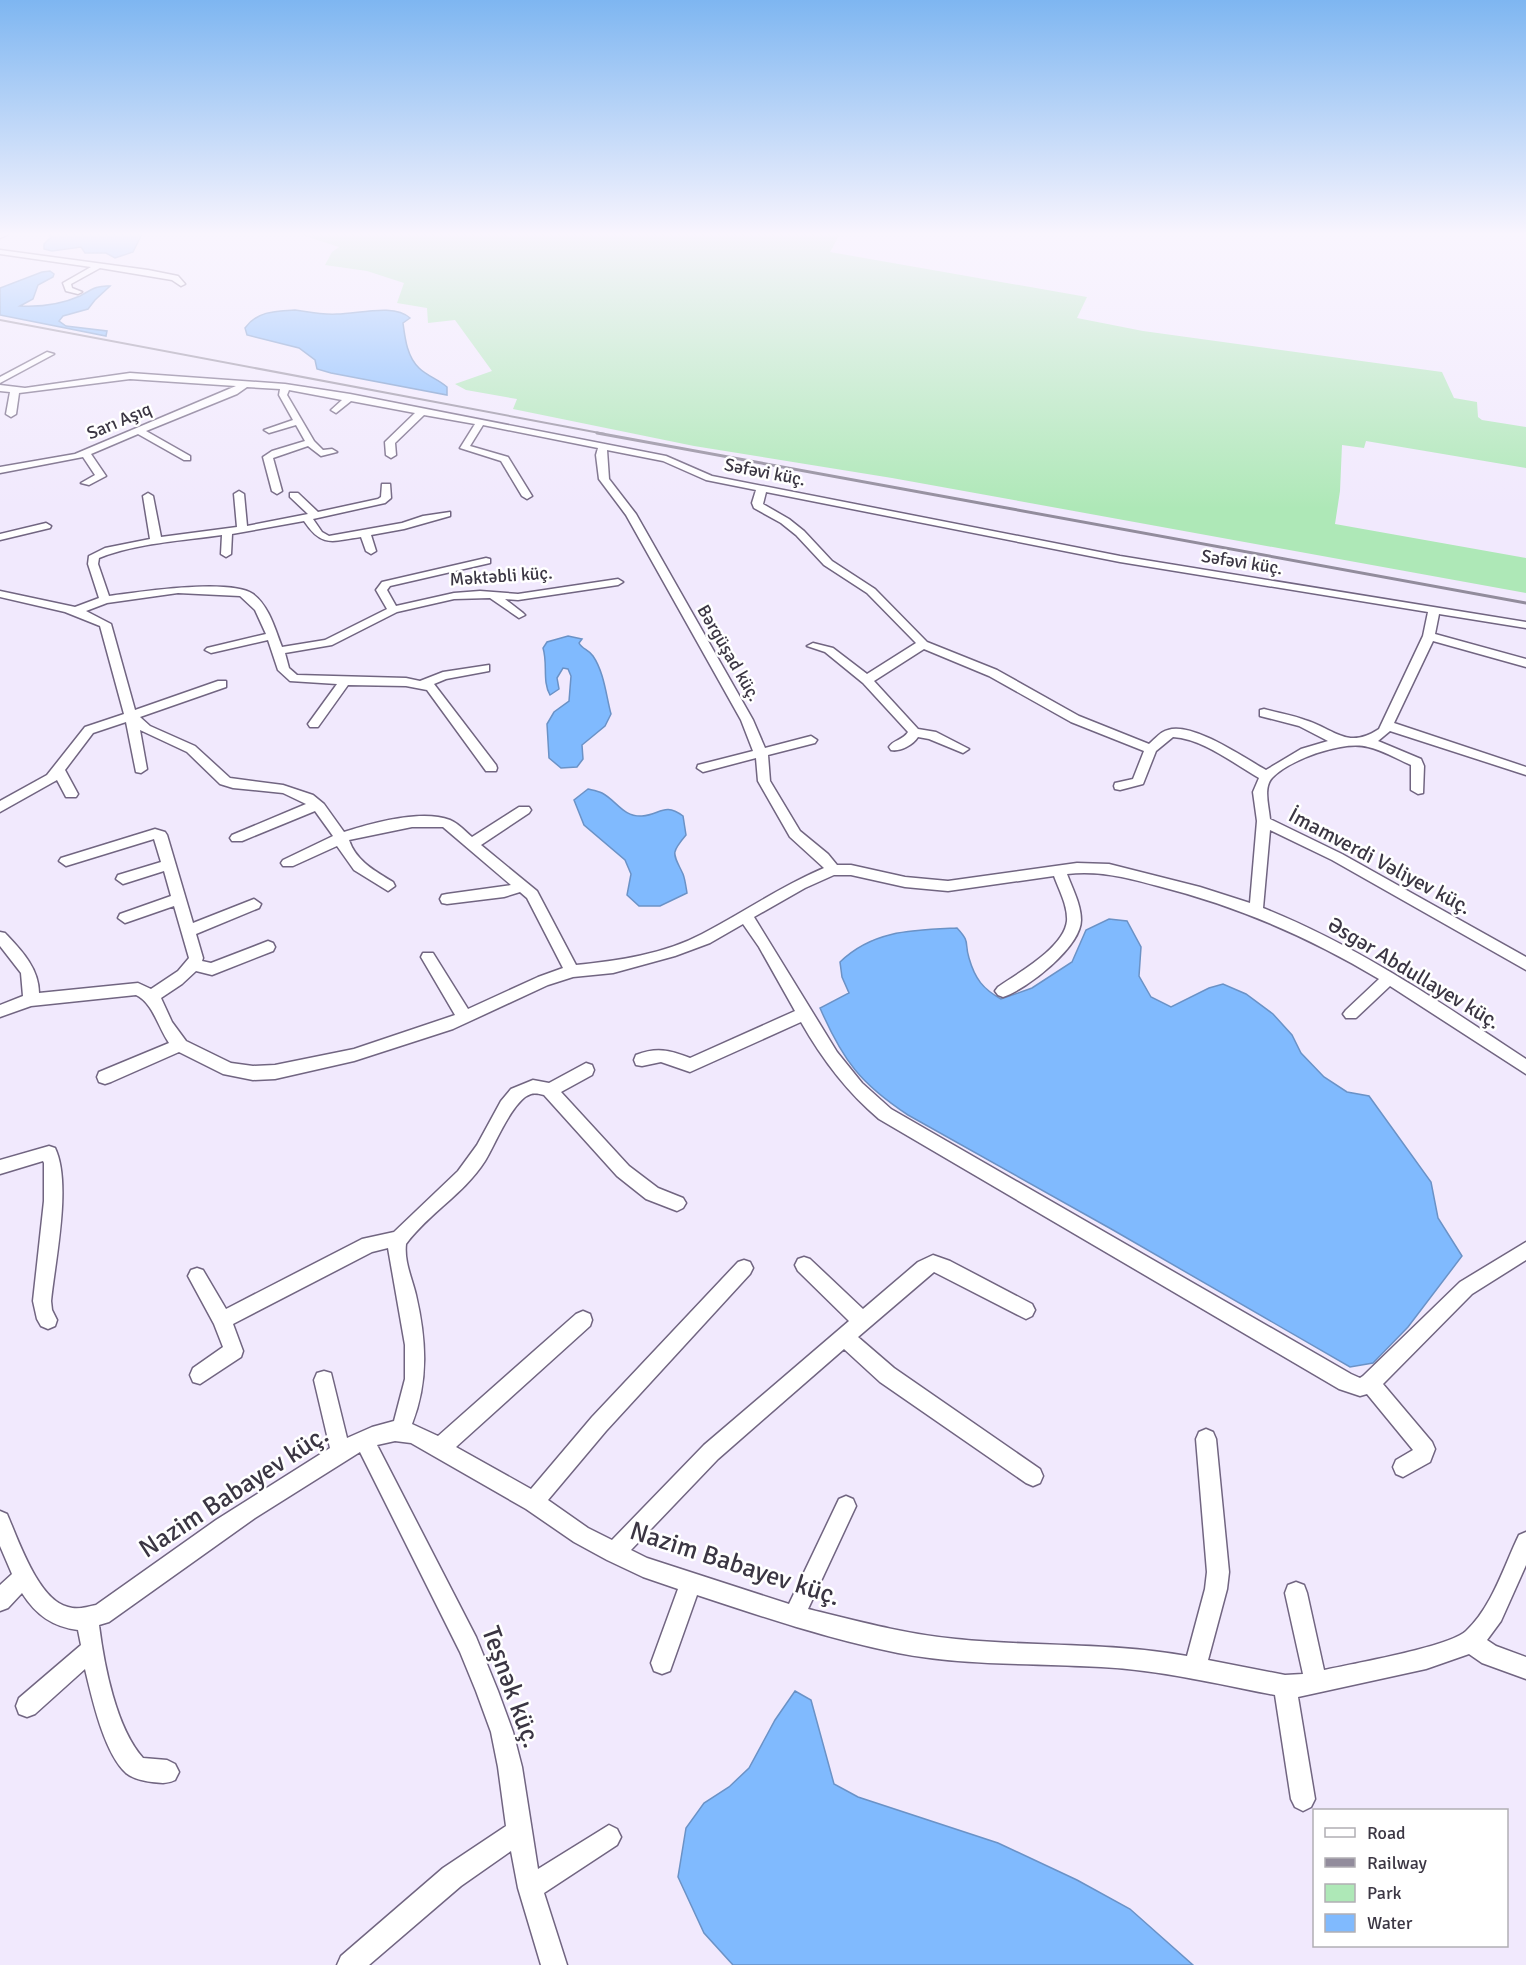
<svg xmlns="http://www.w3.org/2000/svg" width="1526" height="1965" font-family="Signika,sans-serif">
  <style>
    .green { fill: #aee8b7 }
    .water { fill: #80bafe; stroke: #6b92c6; stroke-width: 1.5 }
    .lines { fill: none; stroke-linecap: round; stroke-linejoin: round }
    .minor-casing { stroke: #716581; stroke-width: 3 }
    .minor { fill: #fff; fill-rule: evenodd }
    .rail-far1 { stroke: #928c9c; stroke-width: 2 }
    .rail { stroke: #928c9c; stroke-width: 3 }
    .labels { text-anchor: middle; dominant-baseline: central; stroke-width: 5; stroke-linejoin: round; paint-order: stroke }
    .far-street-label { font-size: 18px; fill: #3b3643; stroke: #fff }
    .street-label { font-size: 21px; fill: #3b3643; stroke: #fff }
    .near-street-label { font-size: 26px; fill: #3b3643; stroke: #fff }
  </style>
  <rect width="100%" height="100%" fill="#f1e9fd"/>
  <!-- green -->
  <path class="green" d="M299,234H840L830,252L1087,297L1077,318L1143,331L1442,372L1454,398L1477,402L1478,417L1482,420L1526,427V468L1366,441L1364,448L1342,445L1340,491L1335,524L1526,558V593L892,478L694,446L513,409L517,399L466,390L455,384L492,371L455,320L428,323L427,308L397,303L404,283L367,271L325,265L332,252L339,247Z"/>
  <!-- water -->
  <path class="water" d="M48,234H142L133,252L115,258L106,253H85L81,247L52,251L44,249V244L51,237Z
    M50,271L54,274L53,277L38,285L33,299L20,306C39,307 62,304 80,296C91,290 97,285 110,286L95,300L88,309L63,316L59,321L66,326L107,331L106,336L0,315V288L42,272Z
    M295,310C309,312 323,315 337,314C358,314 394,303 410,318L403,323C405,338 407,357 419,368C427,376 438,379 447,387V395L331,373L317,369L315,360L299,348L247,335L245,328C257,311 276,311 295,310Z
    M568,636L582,639L579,643C582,649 589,650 593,656C604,672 606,695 611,714L605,726L582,745L583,759L577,767L561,768L549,758L547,724L554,712L569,701L571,676L568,669L563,668L557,678L559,689L550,695C542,681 548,664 543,648L547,642Z
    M588,789C592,790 598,791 602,793C617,801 623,817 642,816C660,815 664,802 683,816L686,835C670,854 673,853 683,874C685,879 686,887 687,893L660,906H639L627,895L631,874L625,860L584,825L574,800Z
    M1109,919L1127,921L1141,947L1139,976L1151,997L1171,1007L1209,988L1223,984L1246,994L1273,1014L1292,1035L1301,1053L1324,1077L1347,1092L1369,1096L1431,1182L1438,1218L1462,1256L1408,1327L1373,1363L1350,1367L1113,1230L908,1115C861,1084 843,1061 820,1008L849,993L842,977L840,962C873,930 913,930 957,928C971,943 964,942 969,958C975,979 983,989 1001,999L1032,988L1072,962L1086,930Z
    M795,1691L811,1700L834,1784L858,1797L998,1843L1077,1880L1130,1909L1193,1965H733L704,1933L678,1877L686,1828L704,1803L729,1787L749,1768L775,1720Z"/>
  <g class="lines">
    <!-- minor casing -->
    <g class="minor-casing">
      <path id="minor" d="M0,234H9L0,238Z
        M0,250L148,270L178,276L185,284L181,286L172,280L100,268L71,284L72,288L82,292L78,294L66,291L63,283L91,267L0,254Z
        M47,352L54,354L0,383V377Z
        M130,373L285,384L350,394L666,456L712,476L1120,556L1526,622V628L1439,614L1435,634L1526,659V667L1433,641L1394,723L1526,767V775L1390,731L1378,741L1421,759L1424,766L1423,793L1418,794L1411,790V765C1397,759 1382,750 1368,747C1343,740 1289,760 1272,778C1263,788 1269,806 1270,819L1342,854L1526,957V970L1332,860L1270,830L1263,908C1358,946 1441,1003 1526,1059V1074L1390,986L1356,1018H1346L1343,1014L1346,1010L1379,979C1309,937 1237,906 1158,886C1128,878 1099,870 1067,874C1072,888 1081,904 1081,920C1081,947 1027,989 1003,997L998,995L995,991L998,987C1018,973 1064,948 1067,921C1068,906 1059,890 1054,876L948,891L905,887L851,875H834L805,888L754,917L837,1052L862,1083L891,1109L1351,1374L1360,1378L1363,1376L1460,1282L1526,1242V1260L1472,1294L1383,1384L1432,1442L1435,1449L1430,1462L1403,1477L1396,1474L1393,1467L1396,1460L1413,1450L1367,1394L1360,1396L1339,1389L879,1119C847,1092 822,1059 801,1022L690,1072L661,1062L642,1066L636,1065L634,1060L636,1055C657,1047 669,1050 690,1058L795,1011L759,947L743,924L710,943L675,956L613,973L573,977L548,985L453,1029L354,1061L275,1079L253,1080L223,1074L179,1052L111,1082L105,1084L99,1082L97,1077L99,1072L169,1043C158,1027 153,1003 136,995L31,1006L0,1017V1005L23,996L21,973L0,946V932L5,933C21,950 39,968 39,993L138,983L151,989L178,971L189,958L174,906L125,923L118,918L120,914L171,896L164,871L123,884L116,879L118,875L161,862L154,839L66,866L59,861L61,858L155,829L165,832L167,835L193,923L254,899L261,904L259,908L196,934L203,958L202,961L211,963L268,941L273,943L275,947L273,951L212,975L196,971L182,984L161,998L172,1022L186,1041L231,1063L253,1066L275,1065L354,1049L455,1015L421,957L423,953H433L468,1009L538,977L563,968L527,898L520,892L504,897L447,904L442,903L440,899L442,895L447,894L511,885L443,827H412L349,840C356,861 375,871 393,882L395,886L388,891L354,870L337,846L293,866H283L281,863L283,860L333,836L315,811L242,841H232L230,838L232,835L306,804L283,793L233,788L220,784L187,752L140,730L147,769L141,773L136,772L126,722L93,733L65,770L78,794L76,797H66L57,780L0,812V801L47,775L85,727L124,714L100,626L65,612L0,597V591L75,607L99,598L88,564L89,556L105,548L150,539L143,496L148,493L153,496L161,537L237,527L234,494L239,491L244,494L247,526L308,514L290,497V493H298L318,512L378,499L381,497L382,484H390L391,498L385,503L313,519L322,532L329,536L402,523L423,516L450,512V516L404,529L371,535L376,551L371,554L366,551L361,537C332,541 322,548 304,521L232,534L231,554L226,557L221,554L222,535C181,541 137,543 99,558L98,564L109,596C138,592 230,578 253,594C269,606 275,629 282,647L325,640L387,609L376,590L382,582L486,558L490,559V563L390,586L387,590L396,606L454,593L480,591L518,594L618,579L623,582L618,585L518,600L505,599L523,613L525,615L519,618L490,598L454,599L397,612L332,645L285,653L289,668L297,675L406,678L420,681L443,672L489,665V671L446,679L434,684L496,765L497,768L496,771H486L427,690L406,686L348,685L318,727H310L308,724L337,684L290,681L278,670L268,640L211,653L205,650L207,648L266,634L255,610L240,596L178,593L107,603L86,611L111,624L135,710L218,681H226V687L140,717L150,726L195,746L230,778L283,785L313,795L324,804L344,832C372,823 422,809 450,820C458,823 466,832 472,837L519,807H529L531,810L529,813L481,845L537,891L576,965C618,961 664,954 702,934C743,913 781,886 824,868L790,837L758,781L756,758L703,772L697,768L698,765L753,751L741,720L626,515L599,479L596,455L598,448L483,425L470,446L508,457L532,496L527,499L522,496L501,461L460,448L475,424L424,415L395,443L396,455L391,458L386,455L385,442L415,413L351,401L336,413L331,410L342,400L289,390L287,395L314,441L323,450L332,449L337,452L321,456L308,446L273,458L282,491L277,494L272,491L263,457L272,451L305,441L296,425L269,433L264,430L293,420L279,395L280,389L247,387L237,394L146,431L190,456V460H184L138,434L91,454L106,476L89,485L81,483L95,475L83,457L0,473V467L75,454L236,386L130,379L19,393L16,414L11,417L6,414L10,392L0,391V385L25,388ZM607,450L663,461L706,480L756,490L752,503L754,508L781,523L796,535L824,565L867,593L916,643L867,674L833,648L813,643L807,646L825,652L863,683L908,732C903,740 893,740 889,747L891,750C900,752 913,745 918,737L929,739L963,753L969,749L936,732L918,729L874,681L924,649L989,676L1071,722L1144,751L1133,779L1115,783L1114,786L1115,789L1120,790L1143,784L1156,751L1173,737C1203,739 1233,763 1259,778L1253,792L1257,821L1250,903L1200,887L1109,864L1077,863L948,881L905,877L851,865H837L828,854L800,831L770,781L768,755L815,743L817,740L811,736L765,748L753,720L636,514L609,479ZM766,492L1120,562L1428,612L1423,636L1379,729C1347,750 1335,729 1305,720C1292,715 1278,713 1264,709L1260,710V716L1299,726L1328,741L1301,749L1266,770C1244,758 1193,722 1168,730C1161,731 1155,739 1149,744L1079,716L997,670L927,642L875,589L832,561L804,531L789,519L763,504Z
        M46,523L51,526L50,528L0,540V534Z
        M586,1063L592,1065L594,1070L592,1075L561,1092L629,1166L658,1188L683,1198L686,1203L683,1208L677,1211L646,1199L617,1176L544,1095C540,1094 535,1093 531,1094C513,1099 495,1145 485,1161C464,1194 429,1213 406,1244C404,1262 412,1278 416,1295C426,1338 429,1381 412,1424L438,1436L576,1314L583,1311L590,1314L592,1320L590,1326L456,1447L531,1489L592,1417L738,1262L744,1260L750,1262L753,1268L750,1274L606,1431L548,1500L588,1528L612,1540L704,1445L849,1321L798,1271L795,1265L798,1259L804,1257L810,1259L863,1309L918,1262L933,1255L950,1261L1032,1304L1035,1310L1032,1316L1026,1319L1020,1316L934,1272L858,1337L894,1368L1040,1469L1043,1476L1040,1483L1033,1486L1026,1483L880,1382L844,1349L718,1459L631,1550L647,1558L789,1604L839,1499L846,1496L853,1499L856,1506L808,1609C857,1621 905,1634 956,1639C1033,1647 1111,1642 1187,1656L1205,1589L1207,1572L1196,1439L1199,1432L1206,1429L1213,1432L1216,1439L1229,1572L1227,1589L1208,1660L1285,1675L1303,1674L1285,1593L1288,1585L1296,1582L1304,1585L1307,1593L1324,1670C1351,1664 1449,1647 1466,1631C1492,1607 1504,1566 1519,1535L1526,1532V1565L1501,1621L1487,1640L1496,1646L1526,1657V1679L1482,1663L1469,1654L1426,1669L1298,1697L1315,1799L1311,1807L1303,1811L1295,1807L1291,1799L1275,1695C1218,1684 1160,1670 1101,1667C1033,1663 964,1666 898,1653C829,1639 763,1617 697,1595L670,1671L662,1674L654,1671L651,1663L678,1589L643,1577L607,1560L574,1542L526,1509L411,1443L395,1441L377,1445L476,1637L498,1691L513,1732L522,1767L538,1869L609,1825L617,1829L621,1837L617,1845L544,1893L567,1965H541L518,1888L511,1851L461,1886L369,1965H337L341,1956L443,1868L506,1826L498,1767L491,1732L476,1691L460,1652L360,1452L255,1518L109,1622L99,1625C104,1665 116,1728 143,1758L167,1760L175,1764L179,1772L175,1780C167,1784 161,1783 152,1782C144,1781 133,1779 126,1773C104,1753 92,1698 85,1669L35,1714L27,1717L19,1714L16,1706L19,1698L81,1645L78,1630C53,1627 36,1615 22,1593L8,1608L0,1611V1585L12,1574L0,1546V1511L7,1514C18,1539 38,1600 68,1607C78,1610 86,1607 96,1605L216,1520L330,1448L314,1380L317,1373L324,1371L331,1373L347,1438L372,1427L394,1421L405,1379V1345L388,1248L372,1252L233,1324L243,1351L241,1357L200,1384L193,1382L190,1375L193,1368L223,1347L214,1324L188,1276L191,1270L197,1268L203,1270L226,1309L362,1239L394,1232L458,1171L477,1145L501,1101L511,1089L533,1080L549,1083Z
        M49,1146L55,1148C72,1183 55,1261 51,1301L52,1310L57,1320L55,1326L48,1329L41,1326L37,1319L33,1301L44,1201V1163L43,1161L0,1174V1160Z"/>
    </g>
    <!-- minor -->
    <use href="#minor" class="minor"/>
    <!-- rail-far1 -->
    <path class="rail-far1" d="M0,320L605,434"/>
    <!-- rail -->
    <path class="rail" d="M597,433L1526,603"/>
  </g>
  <!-- sky -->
  <linearGradient id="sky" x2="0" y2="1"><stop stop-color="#7eb6f1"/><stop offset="0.46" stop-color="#f9f5fe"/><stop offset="1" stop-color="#f9f5fe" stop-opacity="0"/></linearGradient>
  <rect width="1526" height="509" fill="url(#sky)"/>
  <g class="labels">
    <!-- far-street labels -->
    <g class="far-street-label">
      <text transform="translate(119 421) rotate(-23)">Sarı Aşıq</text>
      <text transform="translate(765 472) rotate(11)">Səfəvi küç.</text>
      <text transform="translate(1242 562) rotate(9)">Səfəvi küç.</text>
      <text transform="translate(501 576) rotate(-4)">Məktəbli küç.</text>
      <text transform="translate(729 653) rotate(60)">Bərgüşad küç.</text>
    </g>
    <!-- street labels -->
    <g class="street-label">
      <text transform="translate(1380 861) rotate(28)">İmamverdi Vəliyev küç.</text>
      <text transform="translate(1414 973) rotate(31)">Əsgər Abdullayev küç.</text>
    </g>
    <!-- near-street labels -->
    <g class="near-street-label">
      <text transform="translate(234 1492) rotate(-33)">Nazim Babayev küç.</text>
      <text transform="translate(735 1564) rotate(18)">Nazim Babayev küç.</text>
      <text transform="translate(511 1687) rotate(70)">Teşnək küç.</text>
    </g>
  </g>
  <!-- legend -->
  <rect x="1313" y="1809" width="195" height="138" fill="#ffffff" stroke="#b1afb4" stroke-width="1.5"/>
  <rect x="1325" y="1828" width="30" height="9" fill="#ffffff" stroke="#b1afb4" stroke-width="1.5"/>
  <text x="1367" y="1839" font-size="18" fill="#3b3643">Road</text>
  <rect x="1325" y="1858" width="30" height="9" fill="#928c9c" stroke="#b1afb4" stroke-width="1.5"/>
  <text x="1367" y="1869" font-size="18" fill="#3b3643">Railway</text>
  <rect x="1325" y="1884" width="30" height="18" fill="#aee8b7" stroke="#b1afb4" stroke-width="1.5"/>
  <text x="1367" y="1899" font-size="18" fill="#3b3643">Park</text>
  <rect x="1325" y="1914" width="30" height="18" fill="#80bafe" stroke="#b1afb4" stroke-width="1.5"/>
  <text x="1367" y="1929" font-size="18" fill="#3b3643">Water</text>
</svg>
